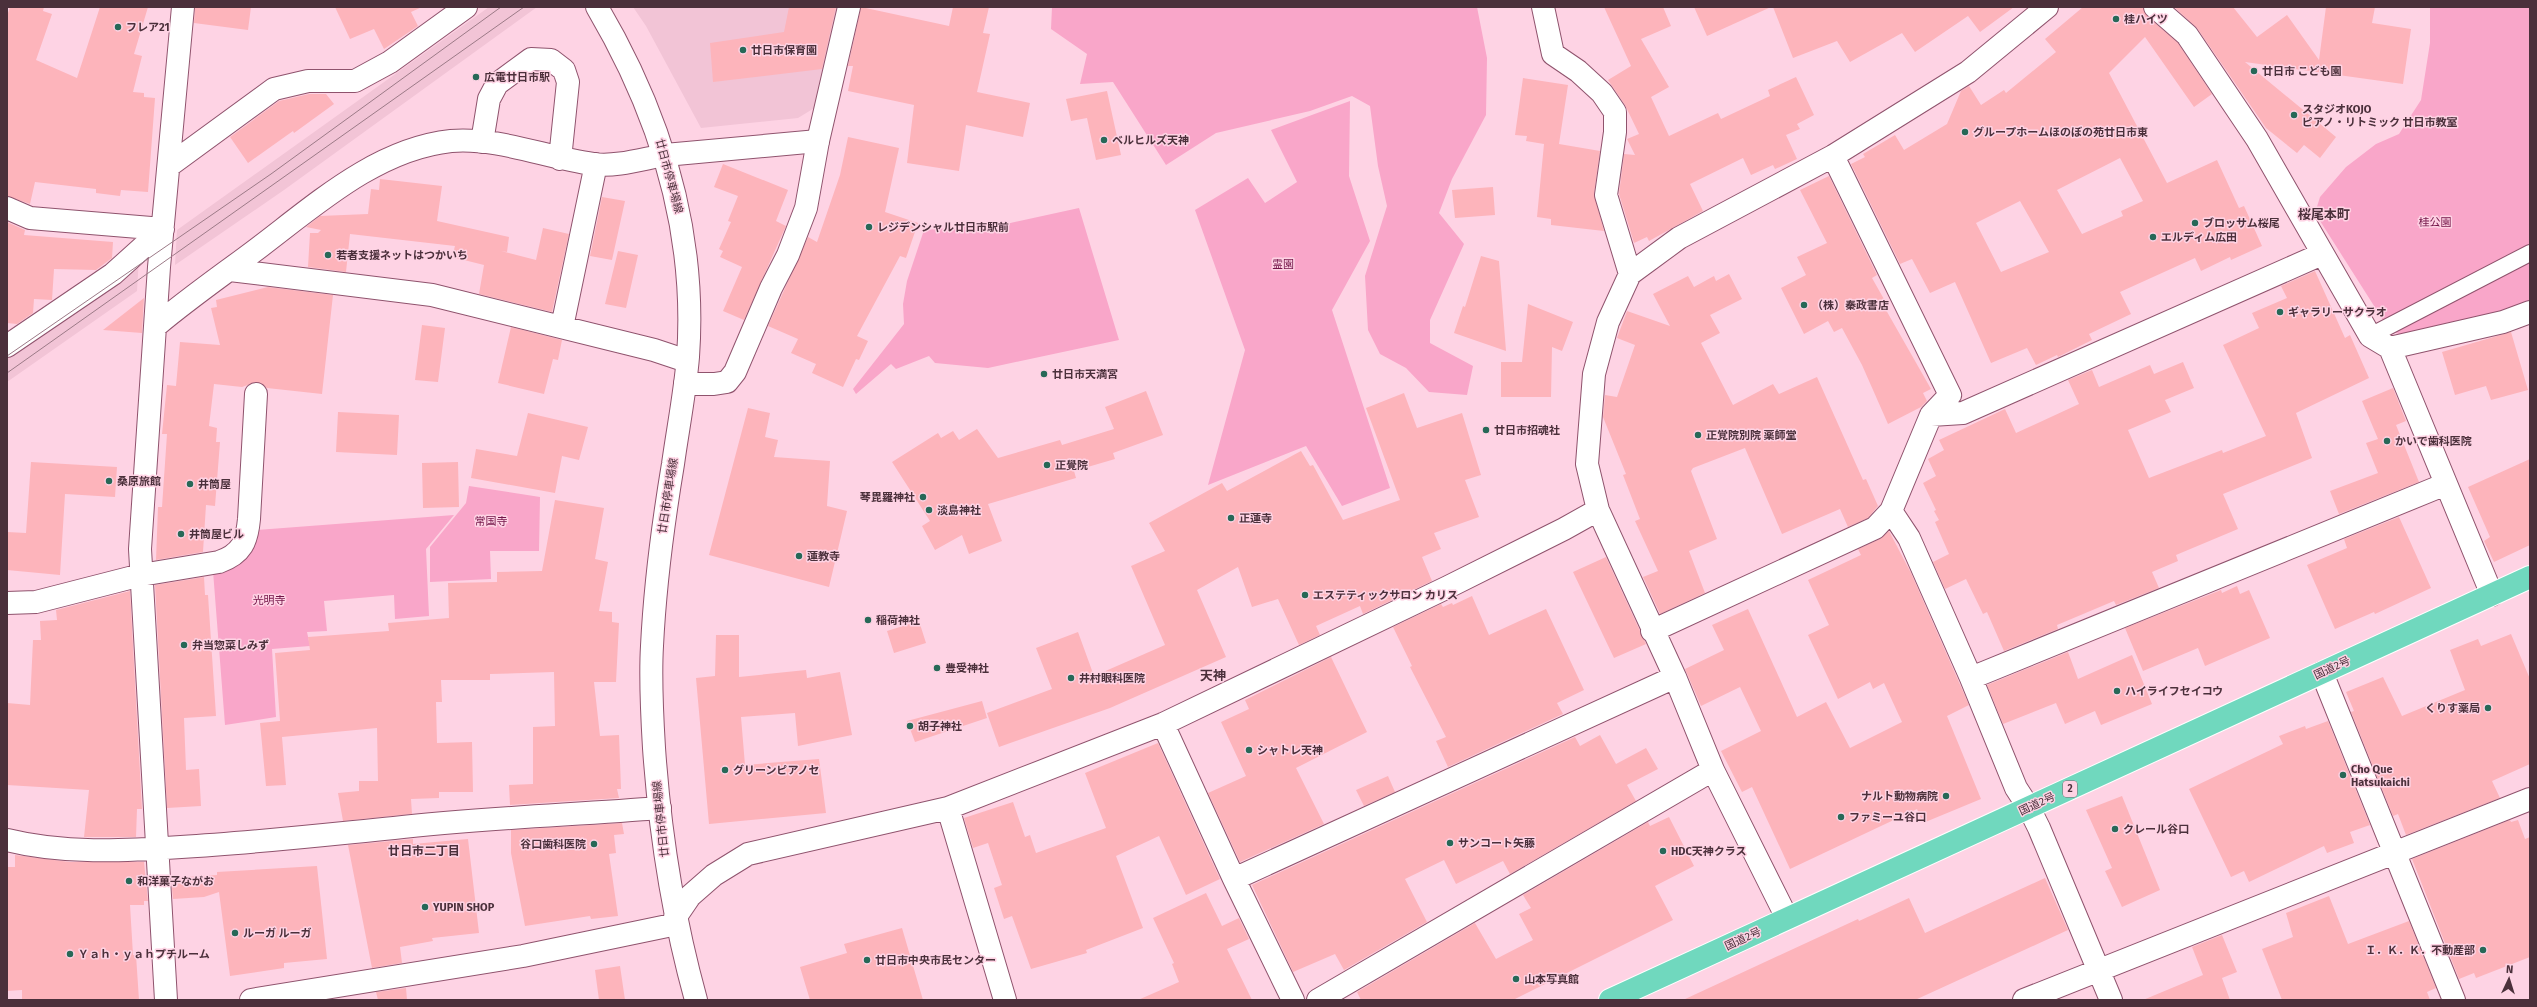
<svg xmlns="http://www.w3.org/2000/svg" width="2537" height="1007" font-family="'Fira Sans','Noto Sans JP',sans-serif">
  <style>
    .built { fill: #f2c4d6 }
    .green { fill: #f9a6c9 }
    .building { fill: #fdb4bb; fill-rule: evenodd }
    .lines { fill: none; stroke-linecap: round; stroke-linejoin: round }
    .service-casing { stroke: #8f536d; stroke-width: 18 }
    .minor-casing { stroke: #8f536d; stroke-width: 24 }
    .tertiary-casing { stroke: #8f536d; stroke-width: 24 }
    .secondary-casing { stroke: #8f536d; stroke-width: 24 }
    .trunk-casing { stroke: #fff; stroke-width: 24 }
    .service { stroke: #fff; stroke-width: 16 }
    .minor { stroke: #fff; stroke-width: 22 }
    .tertiary { stroke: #fff; stroke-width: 22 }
    .secondary { stroke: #fff; stroke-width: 22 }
    .trunk { stroke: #70d8be; stroke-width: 22 }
    .tram { stroke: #9c7a87; stroke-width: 1 }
    .poi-dot { fill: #276857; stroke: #fed3e4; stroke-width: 1.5 }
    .labels { text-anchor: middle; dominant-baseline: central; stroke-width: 3; stroke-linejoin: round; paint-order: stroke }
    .shield { fill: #fed3e4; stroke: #81616e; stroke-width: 1 }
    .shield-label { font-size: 10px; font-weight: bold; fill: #4b303b }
    .poi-label { font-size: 11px; font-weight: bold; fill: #4b303b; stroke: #fed3e4; text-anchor: start }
    .street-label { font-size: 11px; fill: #4b303b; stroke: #fed3e4 }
    .park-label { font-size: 11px; fill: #731448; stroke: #fed3e4 }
    .neighbourhood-label { font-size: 12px; font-weight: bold; fill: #4b303b; stroke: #fed3e4 }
    .quarter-label { font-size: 13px; font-weight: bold; fill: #4b303b; stroke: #fed3e4 }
  </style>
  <rect width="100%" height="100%" fill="#fed3e4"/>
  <!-- built -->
  <path class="built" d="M489,7H537L284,190L175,265L177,230Z
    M633,7H837L816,107L798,118L701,128L646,26Z
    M139,257L137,291L7,382V348Z"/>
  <!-- green -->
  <path class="green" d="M1052,7H1477L1487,58L1486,115L1452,179L1439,213L1464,244L1430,320V343L1473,366L1467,395L1429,392L1406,368L1380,354L1368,330L1365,276L1387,206L1378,166L1370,106L1352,96L1310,111L1216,133L1166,165L1113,82L1080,84L1087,54L1051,29Z
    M2430,7H2530V305L2500,317L2399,334L2390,331L2315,213L2320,197L2346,167L2376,144L2399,134L2421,100L2430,43Z
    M1350,101L1349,176L1370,241L1332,310L1390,488L1342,506L1306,446L1208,485L1245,350L1195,210L1248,178L1265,203L1297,182L1271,130Z
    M1079,208L1119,340L988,368L935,363L929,356L896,369L891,364L856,394L853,389L904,324L903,304L907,281L924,230L1006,224Z
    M469,486L540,497L539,551H490L491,579L430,582V547L466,503Z
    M454,515L426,549L429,616L395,619L394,595L324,601L327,631L307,632L310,646L272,649L276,717L225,725L213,571L257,530Z"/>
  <!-- building -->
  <path class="building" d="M10,7H44L43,11L52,14L36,60L77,78L100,7H148L134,54L142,56L133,92L144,93V97L155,98L148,192L121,190L120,196L96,193V189L35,182L30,204L7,196V16Z
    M195,7H251L248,30L194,23Z
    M335,7H422L411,12L418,26L384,49L374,29L350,39Z
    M789,7H836L822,69L713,82L710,43L784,32Z
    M861,7L949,26L953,7H989L983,33L990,34L977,92L1030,103L1023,137L966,125L959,171L907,163L914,105L848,91L853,66H848Z
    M1604,7H1663L1671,26L1641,39L1669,87L1651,97L1669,136L1718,113L1721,119L1770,96L1768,90L1796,77L1814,115L1797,124L1800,129L1786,135L1797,159L1775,169L1773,165L1751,175L1743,158L1690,184L1703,211L1649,241L1647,237L1634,243L1619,194L1624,154L1635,155L1627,139L1639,134L1625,105L1608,80L1631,66Z
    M1694,7H1771L1707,36Z
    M1773,7H2014L1980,32L1968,16L1915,52L1902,33L1850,62L1837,41L1793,58Z
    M2083,7H2143L2147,16L2178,43L2212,94L2194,107L2145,37L2109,73L2167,183L2217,160L2239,208L2244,206L2262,246L2231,260L2230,257L2201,271L2195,258L2120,292L2131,314L2089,334L2092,340L2058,357L2057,355L2036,365L2027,348L1991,363L1955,282L1930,293L1912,259L1900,264L1851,164L1865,157L1863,154L1895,135L1904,150L1947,124L1961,91L1969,86L1981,105L2004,90L2006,93L2056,52L2045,39ZM2120,158L2143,201L2121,211L2123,216L2082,234L2057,190ZM2020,201L2049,252L2001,272L1976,223Z
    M2174,7H2233L2257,37L2287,15L2319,60L2326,7H2375L2372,23L2411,29L2403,84L2245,62L2336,137L2320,158L2304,145L2297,153L2266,128L2197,28Z
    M1523,78L1568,85L1559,144L1600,151L1594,194L1604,231L1551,225V219L1537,217L1544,144L1526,141L1527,136L1515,135Z
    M1107,91L1121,155L1096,160L1087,118L1071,121L1066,99Z
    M309,94H326L334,104L294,133L293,131L248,163L230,137L279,101Z
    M848,137L899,148L885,212L918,223L906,258L900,256L857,336L868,341L859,360L856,359L843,387L812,373L816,364L791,353L798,339L768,326L808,237L817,242L840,175Z
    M723,164L788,190L776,221L786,226L744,320L723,311L742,267L720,257L723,251L719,249L731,222L728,221L738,196L714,187Z
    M1829,176L1877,275L1872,278L1889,308L1886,310L1931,389L1923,393L1927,401L1921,407L1888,424L1862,365L1842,328L1834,332L1828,321L1804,334L1781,288L1806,275L1797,257L1827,243L1800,190Z
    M380,179L442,186L437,221L509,237L507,252L501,251L536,260L543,228L569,234L552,312L479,294L484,265L452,257L455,246L350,234L346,272L308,267L310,233H318L321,230L306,227L320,216L368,214L371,189L379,190Z
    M1493,187L1495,215L1455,218L1452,190Z
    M602,197L625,201L612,260L590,256Z
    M7,222L25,230L24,235L113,242L112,258L96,270L54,269L52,300L34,299L33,313L17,324L7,323Z
    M618,251L638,255L626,308L605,304Z
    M1481,256L1499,261L1506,351L1454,333L1463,306L1465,307Z
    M2315,271L2345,338L2350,335L2369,378L2296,413L2312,458L2223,494L2238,529L2176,555L2178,561L2152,572L2159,588L2116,605L2114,601L2057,625L2058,629L2004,651L1987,612L1983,614L1966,579L1945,589L1933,562L1949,554L1935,522L1939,520L1934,511L1936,510L1923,483L1936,476L1928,459L1944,450L1939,440L2005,409L2016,433L2079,404L2068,380L2092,370L2099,387L2150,365L2154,374L2183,362L2194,388L2165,400L2171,412L2128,430L2149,478L2222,450L2223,453L2266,436L2223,345L2259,328L2252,313L2287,298L2281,286Z
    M1729,274L1742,299L1710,315L1720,333L1701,343L1733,405L1773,384L1779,394L1817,377L1863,480L1866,479L1878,506L1868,518L1848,527L1840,509L1782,534L1745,448L1693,468L1691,471L1717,539L1689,551L1705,593L1660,614L1643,577L1658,571L1635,521L1640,519L1623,475L1626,474L1603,417L1605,395L1617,397L1635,345L1617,338L1627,311L1670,326L1653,294L1688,276L1694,287L1714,276L1716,281Z
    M268,287L333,295L322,394L267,388L257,382L242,387L214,384L209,426L217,428L216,442H220L215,506L206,505L203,552L156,560L158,507H162L167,434H162L167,385L176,386L180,342L220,345L211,308L217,307L216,300Z
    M144,298L142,333L103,330Z
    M1528,304L1573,322L1562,351L1552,347L1551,397H1501V362H1522Z
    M422,325L445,328L438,382L415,380Z
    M511,327L562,340L558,360L553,359L544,394L498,383Z
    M2511,332L2528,390L2491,400L2486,386L2455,395L2442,352Z
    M2393,388L2406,421L2396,425L2419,482L2339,514L2330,491L2378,473L2366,443L2378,439L2362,401Z
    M1146,391L1163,435L1113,453L1115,459L1074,471L1076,478L988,504L1002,541L969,554L962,535L935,550L922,526L930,521L892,462L938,433L941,438L953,431L959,440L977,429L998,458L1060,440L1062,445L1114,429L1105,407Z
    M1404,393L1417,428L1462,413L1481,475L1465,480L1479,517L1434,533L1441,549L1422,557L1432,581L1363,614L1360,606L1316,626L1320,635L1299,645L1278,599L1252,607L1238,567L1197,590L1226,657L1110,708L999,747L987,713L1052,689L1036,648L1078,632L1094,676L1165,645L1131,566L1165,551L1149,523L1222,483L1227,491L1301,451L1310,466L1313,465L1343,520L1400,500L1366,408Z
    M748,408L770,413L765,437L778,440L774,457L830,461L827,506L847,511L829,587L709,555Z
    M338,412L399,415L397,455L336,452Z
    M528,413L588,427L579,460L562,456L555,493L471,478L476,449L517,456Z
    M2530,459V545L2494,562L2484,541L2490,537L2468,487Z
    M31,462L117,467L115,497L65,494L60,575L7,570V532L26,533Z
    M458,462L459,507L423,508L422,463Z
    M555,500L604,508L595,559L608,562L599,611L612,612V622L619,623L616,682H594L600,736L619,735L621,789H617L619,798L510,805L509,785L533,784V727L555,726L554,672L490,674V680H441L442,702H436L437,743L472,742L473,792H439V798L411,799L412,814L343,821L338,793L359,791V781H378L377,728L282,737L286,785L266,786L260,723L280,721L275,653L310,650L308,637L389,631L388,623L449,618L448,583L497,582V572L542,571Z
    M2399,517L2431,588L2375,614L2374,612L2335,629L2307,565L2347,548L2344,539Z
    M1889,531L1911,573L1969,705L1947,716L1981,799L1923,823L1917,809L1790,869L1752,787L1742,792L1721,751L1761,731L1740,687L1701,706L1685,669L1724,650L1712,625L1748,609L1797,717L1826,702L1850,748L1902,722L1884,683L1873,689L1870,682L1838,699L1808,635L1829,625L1808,580L1861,555L1858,549L1880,539Z
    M1606,557L1646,644L1614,658L1573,572Z
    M204,577L205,595H208L216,716L184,718L186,770L199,769L201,806L167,808L155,585Z
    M2237,586L2240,594L2249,590L2270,638L2205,666L2198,648L2143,671L2125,628L2221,590L2222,593Z
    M130,591L142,809H137L136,837H84L89,790L7,785V703L30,705L33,640H41L40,621L57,620L56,610Z
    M1472,596L1489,635L1546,609L1584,690L1557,703L1563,714L1448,767L1436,741L1446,737L1410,667L1412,666L1393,627L1441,604L1443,607L1452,603L1453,605Z
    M919,621L926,643L894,653L887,631Z
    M2511,634L2530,679V764L2492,781L2500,798L2406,835L2398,814L2393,816L2351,712L2354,711L2346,692L2383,677L2402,716L2465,690L2450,650L2478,639L2481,646Z
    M716,635H739V677L806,670L807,678L840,672L852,735L798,746L795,713L741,717L745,765L819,759L826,813L709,824L696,678L715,676Z
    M2068,652L2078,679L2132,655L2152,704L2101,725L2095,711L2065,724L2056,703L2003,724L1987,685Z
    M1331,657L1367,732L1296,768L1324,824L1240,862L1208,793L1246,776L1221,722L1249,709L1245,700Z
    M982,701L987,718L915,742L907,721Z
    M2328,721L2370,825L2350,832L2354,843L2327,853L2324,846L2249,882L2244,871L2231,877L2189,789L2283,744L2279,736L2305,726L2306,729Z
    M1600,735L1616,764L1646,748L1658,769L1627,785L1636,801L1510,874L1503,861L1456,884L1444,860L1405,879L1427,922L1344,970L1335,954L1293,972L1252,885L1575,737L1580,746Z
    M1158,743L1220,879L1186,895L1159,836L1116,856L1143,928L1086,950L1087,953L1031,969L1012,916L1004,919L994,888L1002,885L988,843L973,848L964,818L1013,802L1025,837L1030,835L1036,853L1106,828L1085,773Z
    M1388,776L1395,792L1364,806L1356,790Z
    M2122,796L2160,890L2122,907L2105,871L2112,868L2086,810Z
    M1669,817L1694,866L1655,886L1673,920L1513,1000H1361L1357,992L1475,923L1496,959L1533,940L1519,914L1531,908L1523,895L1648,822L1650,826Z
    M2510,820L2511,822L2518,820L2525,839L2530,837V957L2476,978L2474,973L2459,979L2412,859Z
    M622,823L624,834L614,835L616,853L609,854L618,916L591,919L590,916L525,926L511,853V830Z
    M413,839V844L468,839L479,933L432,938L433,941L400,947L402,963L372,968L348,845Z
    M15,855L70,862H144L148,901H144V905H130L133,955H136L139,1000H22V990L7,991V867H15Z
    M317,866L327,959L284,963V968L230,976L219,892L204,897L173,899L171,878L217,875V872Z
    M2045,878L2068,930L1915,1000H1683L1858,919L1859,921L1909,898L1925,933Z
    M1206,893L1222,926L1239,918L1249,939L1227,949L1252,1000H1138L1179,982L1172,964L1174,963L1153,918Z
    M2329,896L2348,944L2409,921L2436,988L2427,992L2430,1000H2282L2262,949L2293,937L2286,913Z
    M902,928L923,1000H810L800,967L847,953L844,944Z
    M2222,935L2237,972L2222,978L2230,1000H2143L2203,975L2192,947Z
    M620,966L625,1000H599L595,970Z
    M406,988L407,1000H378L376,992Z"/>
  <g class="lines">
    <!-- service casing -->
    <g class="service-casing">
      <path id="service" d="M2370,336L2530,253"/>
    </g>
    <!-- minor casing -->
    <g class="minor-casing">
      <path id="minor" d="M1543,7L1553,54L1578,71L1602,93L1615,112V132L1606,195L1630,274
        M2155,7L2187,35L2257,139L2370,336L2390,348L2492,595
        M482,142L489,99L497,84L531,59L551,60L564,70L568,82L560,159
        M170,165L274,89L308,81H355L390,62L466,7
        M7,208L30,218L163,229
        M230,270L432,295L654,350L687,361
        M157,325C188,299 221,276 253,252C312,208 375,149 451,141C498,137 547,158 593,164C617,167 642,159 665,155
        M562,327L596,164
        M7,346L113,274L163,229
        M2390,348L2503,322L2530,312
        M685,384H714L727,382L735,372L771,288L788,255L806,208L818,141L849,7
        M1931,415L1963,413L2322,254
        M1891,511L1909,538L1971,678L2016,788L2029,808L2039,828L2111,1000
        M7,603L36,602L141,575L219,562C242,554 247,541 249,519L256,394
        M1652,631L1875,528L1891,511L1931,415L1950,395L1833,156
        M2322,673L2454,1000
        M1971,678L2446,484
        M1163,724L1234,879L1293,1000
        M948,808L1005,1000
        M7,840C63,854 123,851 181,847C252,843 323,835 394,828C482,818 571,815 660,808
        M1234,879L1675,677
        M675,918L690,896L714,875L748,854L948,808L1163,724L1448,587L1564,529L1598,510
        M1787,918L1713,770L1675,677L1598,510L1587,464L1594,374L1608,322L1630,274L1679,238L1833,156L1968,72L2047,7
        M166,1000L140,549L159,267L183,7
        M251,1000L523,956L677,924
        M1318,1000L1713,770
        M2024,1000L2530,799"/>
    </g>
    <!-- tertiary casing -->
    <g class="tertiary-casing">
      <path id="tertiary" d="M665,155L818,141"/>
    </g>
    <!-- secondary casing -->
    <g class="secondary-casing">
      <path id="secondary" d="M597,7C660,114 697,232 688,357C685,393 678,428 673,464C663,524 655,585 652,646C650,680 652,715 654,748C660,834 673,917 696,1000"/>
    </g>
    <!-- trunk casing -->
    <g class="trunk-casing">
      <path id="trunk" d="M1610,1000L2530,577"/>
    </g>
    <!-- service -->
    <use href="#service" class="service"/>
    <!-- minor -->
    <use href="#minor" class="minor"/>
    <!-- tertiary -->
    <use href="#tertiary" class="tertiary"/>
    <!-- secondary -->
    <use href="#secondary" class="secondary"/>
    <!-- trunk -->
    <use href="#trunk" class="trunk"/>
    <!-- tram -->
    <path class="tram" d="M7,356L271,174L501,7
      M7,373L524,7"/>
  </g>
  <!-- markers -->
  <g class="poi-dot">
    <circle cx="2116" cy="19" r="4"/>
    <circle cx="118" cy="27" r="4"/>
    <circle cx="743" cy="50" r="4"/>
    <circle cx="2254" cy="71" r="4"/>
    <circle cx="476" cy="77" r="4"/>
    <circle cx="2294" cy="115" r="4"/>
    <circle cx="1965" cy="132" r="4"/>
    <circle cx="1104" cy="140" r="4"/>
    <circle cx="2195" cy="223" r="4"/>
    <circle cx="869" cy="227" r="4"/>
    <circle cx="2153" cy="237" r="4"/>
    <circle cx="328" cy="255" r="4"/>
    <circle cx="1804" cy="305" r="4"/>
    <circle cx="2280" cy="312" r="4"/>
    <circle cx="1044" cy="374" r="4"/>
    <circle cx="1486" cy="430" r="4"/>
    <circle cx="1698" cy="435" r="4"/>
    <circle cx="2387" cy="441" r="4"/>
    <circle cx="1047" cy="465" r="4"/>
    <circle cx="109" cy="481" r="4"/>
    <circle cx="190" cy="484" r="4"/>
    <circle cx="923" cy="497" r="4"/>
    <circle cx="929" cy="510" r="4"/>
    <circle cx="1231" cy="518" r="4"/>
    <circle cx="181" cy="534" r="4"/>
    <circle cx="799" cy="556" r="4"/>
    <circle cx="1305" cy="595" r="4"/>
    <circle cx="868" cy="620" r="4"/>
    <circle cx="184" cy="645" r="4"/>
    <circle cx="937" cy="668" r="4"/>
    <circle cx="1071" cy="678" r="4"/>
    <circle cx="2117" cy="691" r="4"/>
    <circle cx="2488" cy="708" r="4"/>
    <circle cx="910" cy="726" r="4"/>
    <circle cx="1249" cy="750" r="4"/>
    <circle cx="725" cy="770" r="4"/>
    <circle cx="2343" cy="775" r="4"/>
    <circle cx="1946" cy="796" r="4"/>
    <circle cx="1841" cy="817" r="4"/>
    <circle cx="2115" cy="829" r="4"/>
    <circle cx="1450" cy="843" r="4"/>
    <circle cx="594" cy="844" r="4"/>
    <circle cx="1663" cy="851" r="4"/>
    <circle cx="129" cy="881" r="4"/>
    <circle cx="425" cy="907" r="4"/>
    <circle cx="235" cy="933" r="4"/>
    <circle cx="2483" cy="950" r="4"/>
    <circle cx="70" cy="954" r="4"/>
    <circle cx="867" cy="960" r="4"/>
    <circle cx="1516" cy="979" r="4"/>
  </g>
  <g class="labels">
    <!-- shield labels -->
    <rect class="shield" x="2063" y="781" width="14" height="16" rx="3"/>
    <g class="shield-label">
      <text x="2070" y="789">2</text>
    </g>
    <!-- poi labels -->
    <g class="poi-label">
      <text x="2124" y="19">桂ハイツ</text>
      <text x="126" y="27">フレア21</text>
      <text x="751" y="50">廿日市保育園</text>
      <text x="2262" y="71">廿日市 こども園</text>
      <text x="484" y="77">広電廿日市駅</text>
      <text x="2302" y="109">スタジオKOJO<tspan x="2302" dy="13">ピアノ・リトミック 廿日市教室</tspan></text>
      <text x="1973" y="132">グループホームほのぼの苑廿日市東</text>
      <text x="1112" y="140">ベルヒルズ天神</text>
      <text x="2203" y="223">ブロッサム桜尾</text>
      <text x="877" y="227">レジデンシャル廿日市駅前</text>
      <text x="2161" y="237">エルディム広田</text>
      <text x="336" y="255">若者支援ネットはつかいち</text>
      <text x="1812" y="305">（株）秦政書店</text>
      <text x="2288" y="312">ギャラリーサクラオ</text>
      <text x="1052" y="374">廿日市天満宮</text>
      <text x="1494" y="430">廿日市招魂社</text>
      <text x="1706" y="435">正覚院別院 薬師堂</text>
      <text x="2395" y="441">かいで歯科医院</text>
      <text x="1055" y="465">正覺院</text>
      <text x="117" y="481">桑原旅館</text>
      <text x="198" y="484">井筒屋</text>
      <text x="915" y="497" text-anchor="end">琴毘羅神社</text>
      <text x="937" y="510">淡島神社</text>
      <text x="1239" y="518">正蓮寺</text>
      <text x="189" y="534">井筒屋ビル</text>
      <text x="807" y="556">蓮教寺</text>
      <text x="1313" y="595">エステティックサロン カリス</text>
      <text x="876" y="620">稲荷神社</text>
      <text x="192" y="645">弁当惣菜しみず</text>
      <text x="945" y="668">豊受神社</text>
      <text x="1079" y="678">井村眼科医院</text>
      <text x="2125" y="691">ハイライフセイコウ</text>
      <text x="2480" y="708" text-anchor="end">くりす薬局</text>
      <text x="918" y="726">胡子神社</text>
      <text x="1257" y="750">シャトレ天神</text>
      <text x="2351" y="769">Cho Que<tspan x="2351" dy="13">Hatsukaichi</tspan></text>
      <text x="733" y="770">グリーンピアノセ</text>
      <text x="1938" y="796" text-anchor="end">ナルト動物病院</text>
      <text x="1849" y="817">ファミーユ谷口</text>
      <text x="2123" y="829">クレール谷口</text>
      <text x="1458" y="843">サンコート矢藤</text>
      <text x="586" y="844" text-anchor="end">谷口歯科医院</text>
      <text x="1671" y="851">HDC天神クラス</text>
      <text x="137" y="881">和洋菓子ながお</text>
      <text x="433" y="907">YUPIN SHOP</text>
      <text x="243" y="933">ルーガ ルーガ</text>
      <text x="2475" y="950" text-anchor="end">Ｉ．Ｋ．Ｋ．不動産部</text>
      <text x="78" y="954">Ｙａｈ・ｙａｈプチルーム</text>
      <text x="875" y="960">廿日市中央市民センター</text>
      <text x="1524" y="979">山本写真館</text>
    </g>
    <!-- street labels -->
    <g class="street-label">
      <text transform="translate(669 176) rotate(75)">廿日市停車場線</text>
      <text transform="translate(668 496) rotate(-81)">廿日市停車場線</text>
      <text transform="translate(2332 668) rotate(-25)">国道2号</text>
      <text transform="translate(2037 804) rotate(-25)">国道2号</text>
      <text transform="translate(661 819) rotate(-96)">廿日市停車場線</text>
      <text transform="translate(1743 939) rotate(-25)">国道2号</text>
    </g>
    <!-- park labels -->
    <g class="park-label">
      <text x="2435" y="222">桂公園</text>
      <text x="1283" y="264">霊園</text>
      <text x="491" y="521">常国寺</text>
      <text x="269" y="600">光明寺</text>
    </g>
    <!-- neighbourhood labels -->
    <g class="neighbourhood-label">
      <text x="424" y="851">廿日市二丁目</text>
    </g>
    <!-- quarter labels -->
    <g class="quarter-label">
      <text x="2324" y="214">桜尾本町</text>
      <text x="1213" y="675">天神</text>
    </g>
  </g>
  <!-- border -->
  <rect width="2537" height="1007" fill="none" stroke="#4b303b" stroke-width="16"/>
  <!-- north arrow -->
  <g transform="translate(2509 979) rotate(4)" stroke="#fed3e4" stroke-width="3" paint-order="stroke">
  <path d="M0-3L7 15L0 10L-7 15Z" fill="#4b303b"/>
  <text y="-6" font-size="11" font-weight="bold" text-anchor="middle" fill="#4b303b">N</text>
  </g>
</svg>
